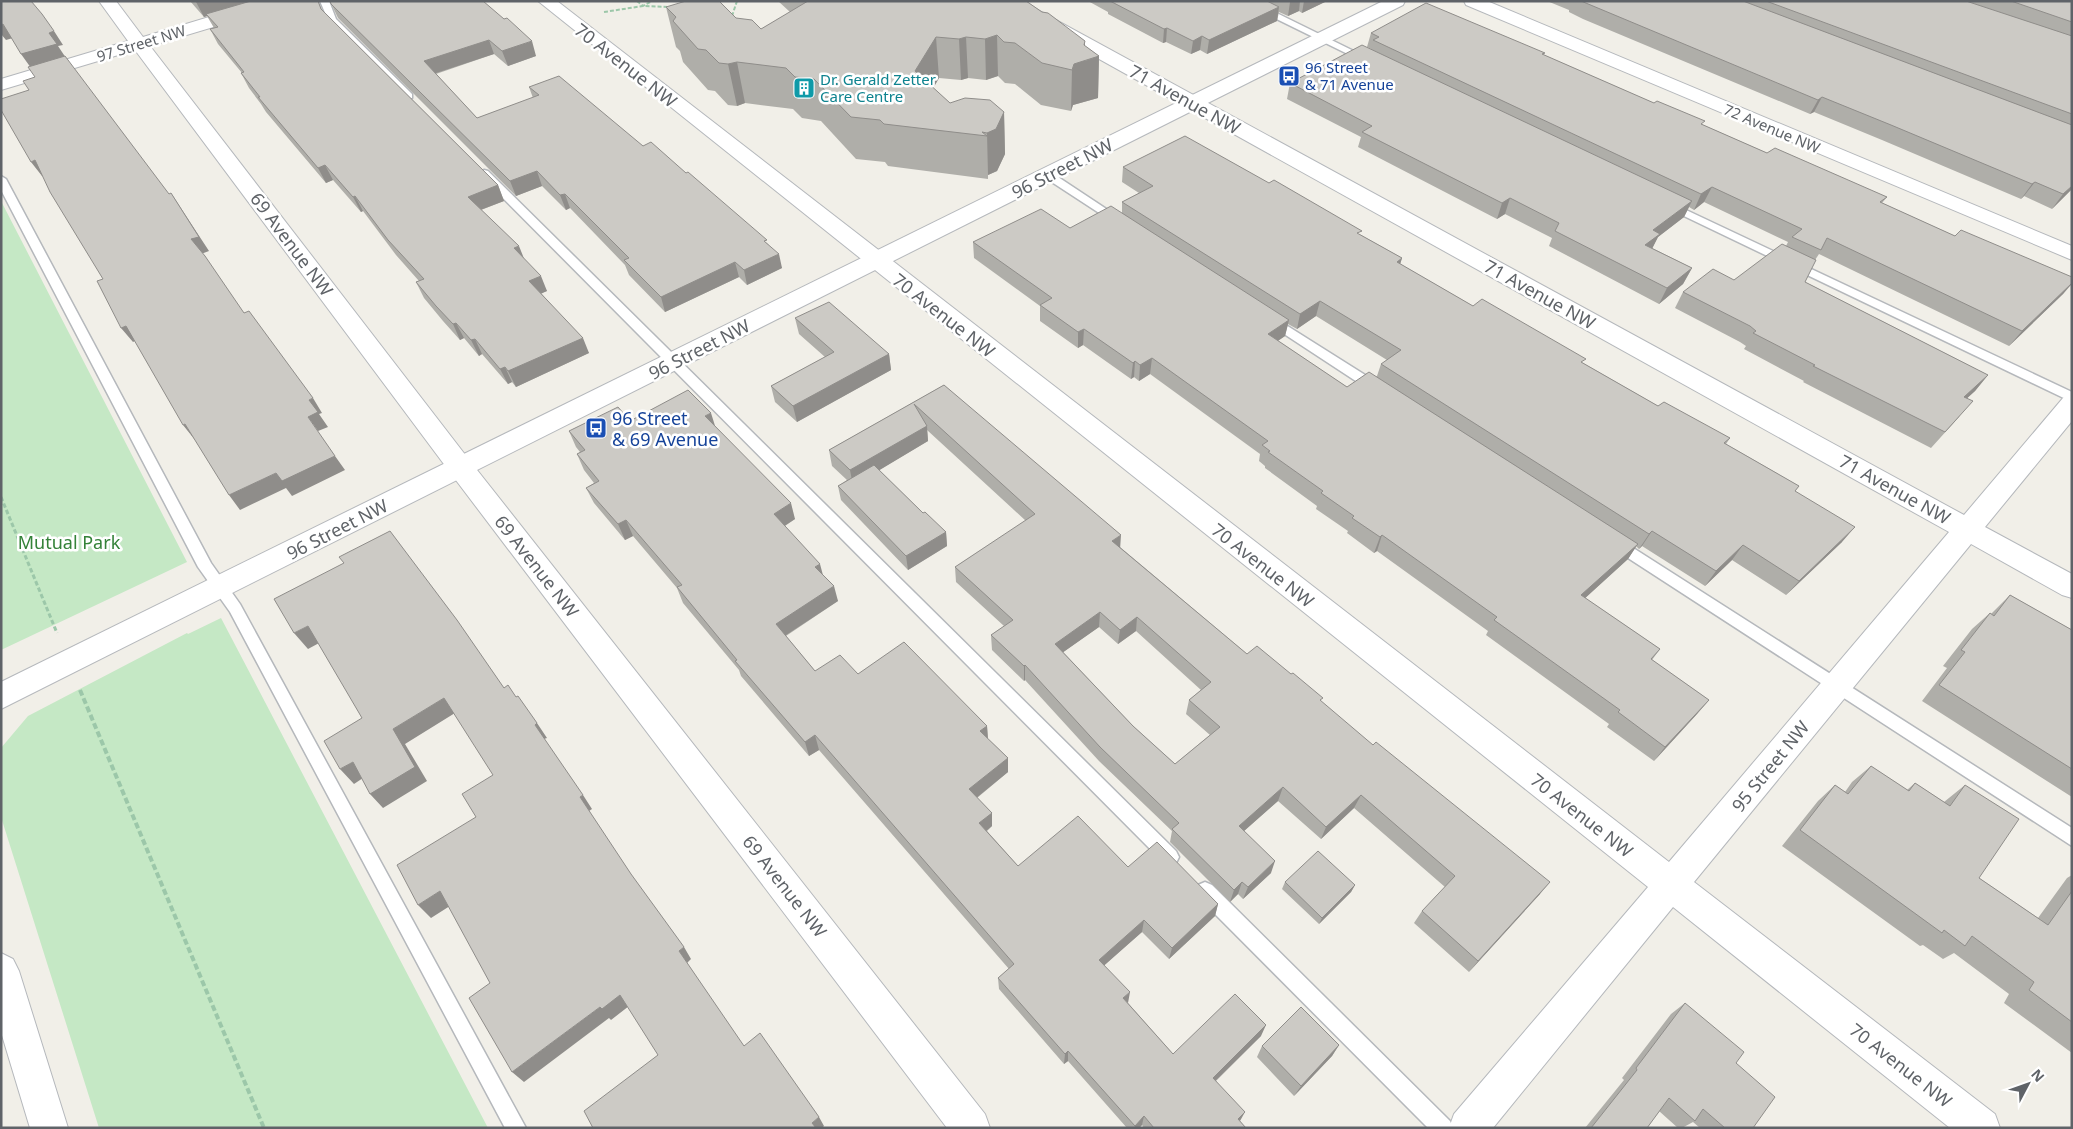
<svg xmlns="http://www.w3.org/2000/svg" width="2073" height="1129" font-family="'Noto Sans',sans-serif">
  <style>
    .green { fill: #c5e8c5 }
    .lines { fill: none; stroke-linecap: round; stroke-linejoin: round }
    .service-casing { stroke: #b5b8bc; stroke-width: 3 }
    .minor-casing { stroke: #b5b8bc; stroke-width: 2 }
    .tertiary-casing { stroke: #b5b8bc; stroke-width: 2 }
    .path-far2 { stroke: #9cc7a9; stroke-width: 2; stroke-dasharray: 4 2; stroke-linecap: butt }
    .path-far1 { stroke: #9cc7a9; stroke-width: 3; stroke-dasharray: 4.5 2.5; stroke-linecap: butt }
    .path { stroke: #9cc7a9; stroke-width: 4; stroke-dasharray: 6 3; stroke-linecap: butt }
    .service { fill: #fff; fill-rule: evenodd }
    .minor { fill: #fff; fill-rule: evenodd }
    .tertiary { fill: #fff; fill-rule: evenodd }
    .wall { fill: #afaea9; fill-rule: evenodd }
    .shaded-wall { fill: #8f8d8a }
    .building { fill: #cccac5; stroke: #8f8d8a; fill-rule: evenodd }
    .labels { text-anchor: middle; dominant-baseline: central; stroke-width: 5; stroke-linejoin: round; paint-order: stroke }
    .far-street-label { font-size: 15px; fill: #5f6368; stroke: #fff }
    .far-transit-label { font-size: 15px; fill: #164399; stroke: #fff; text-anchor: start }
    .far-culture-label { font-size: 15px; fill: #0d838f; stroke: #fff; text-anchor: start }
    .street-label { font-size: 18px; fill: #5f6368; stroke: #fff }
    .transit-label { font-size: 18px; fill: #164399; stroke: #fff; text-anchor: start }
    .park-label { font-size: 18px; fill: #348238; stroke: #fff }
  </style>
  <rect width="100%" height="100%" fill="#f1efe8"/>
  <!-- green -->
  <path class="green" d="M1,201L187,562L1,650Z
    M221,618L488,1128H99L1,817V748L28,716L187,633L188,634Z"/>
  <g class="lines">
    <!-- service casing -->
    <g class="service-casing">
      <path id="service" d="M320,1H329L336,19L412,94V98H404L329,22Z
        M1240,1H1252L1372,60L1367,63L1364,62Z
        M484,170L488,171L1176,851L1179,857L1176,863L1170,865L1164,863L480,175L479,173Z
        M1048,172L1052,173L1126,222L1124,224H1116L1044,177L1043,175Z
        M1,176L6,179L211,563L240,604L526,1128H505L230,612L198,567L1,190Z
        M1667,201L2072,392V402L1663,206L1661,204L1663,202Z
        M1270,315L1381,385L1383,388L1381,391H1371L1266,322L1264,319L1266,316Z
        M1616,537L2072,828V846L1611,547L1609,543L1611,539Z
        M1205,882L1212,885L1450,1121L1453,1128H1428L1198,897L1196,891L1198,885Z"/>
    </g>
    <!-- minor casing -->
    <g class="minor-casing">
      <path id="minor" d="M99,1H116L143,37L262,1H289L287,5L150,46L470,461L985,1114L990,1128H947L452,475L135,50L1,90V79L128,41Z
        M538,1H557L1669,862L1949,532L1002,5L1000,1H1021L1964,515L2063,398L2072,396V421L1985,527L2072,574V598L2062,595L1971,544L1694,882L1995,1114L2000,1128H1950L1673,907L1493,1128H1449L1454,1114L1648,887Z
        M1464,1H1487L2072,246V260L1466,5Z
        M1,953L13,959L19,971L68,1128H30L1,1032Z"/>
    </g>
    <!-- tertiary casing -->
    <g class="tertiary-casing">
      <path id="tertiary" d="M1383,1H1405L1403,5L1,709V682Z"/>
    </g>
    <!-- path-far2 -->
    <path class="path-far2" d="M637,1L643,6L652,1
      M604,12L643,6L669,7
      M732,16L737,1"/>
    <!-- path-far1 -->
    <path class="path-far1" d="M1,497L57,633"/>
    <!-- path -->
    <path class="path" d="M80,690L264,1128"/>
    <!-- service -->
    <use href="#service" class="service"/>
    <!-- minor -->
    <use href="#minor" class="minor"/>
    <!-- tertiary -->
    <use href="#tertiary" class="tertiary"/>
  </g>
  <!-- wall -->
  <path class="wall" d="M190,1H318L322,10L498,185L504,201L481,210L524,259L547,291L541,293L589,353L516,387L512,382L508,384L482,354L479,356L464,338L460,340L443,321L424,298L416,282L419,281L396,255L363,211L361,212L333,180L326,183L266,112L261,104L249,88L241,73H242L218,44L210,29L214,28L207,16L204,17Z
    M330,1H483L536,56L508,66L494,54L436,74L477,118L533,98L529,87L643,146L768,244L782,268L747,285L739,277L665,312L629,275L625,265L570,208L566,210L542,186L516,196L338,18Z
    M778,1H1026L1085,41V46L1099,56L1098,98L1073,105L1071,111L1041,105L1015,84L1005,83L998,76L986,80L968,78L961,80L939,78L933,88L950,103L1004,112L1005,154L997,171L988,175V179L888,166L885,162L856,159L821,121L802,118L793,109L745,103L737,106L728,105L715,91L708,90L683,62L680,51L676,47L666,7L736,18L761,29L790,12Z
    M1088,1H1327L1302,13L1299,11L1288,16L1279,12L1277,21L1207,54L1200,50L1191,54L1166,42L1163,43L1108,14V12Z
    M1547,1H2072V189L2052,209L2024,196L2021,199L1882,140L1814,112L1810,114L1583,19L1569,12V10Z
    M1371,33L1544,55L1767,153L1887,197L1882,203L1955,236L2072,277V284L2063,294L2009,346L1819,254L1815,260L1805,282L1988,375L1975,391L1967,398L1959,417L1931,448L1803,382L1804,381L1744,349L1746,346L1740,342L1675,308L1683,292L1734,280L1786,246L1788,242L1704,202L1694,210L1689,207L1684,217L1658,237L1652,248L1692,268L1683,284L1659,304L1549,246L1552,238L1505,214L1497,219L1358,147L1361,137L1287,99L1290,83L1371,49L1367,47Z
    M1123,167L1361,235L1402,258L1400,264L1473,306L1583,363L1658,406L1730,438L1726,444L1799,486L1795,491L1842,542L1786,595L1732,560L1705,586L1642,546L1639,549L1636,546L1628,559L1585,598L1660,649L1652,660L1709,700L1697,714L1654,761L1607,727L1609,724L1486,635L1488,631L1377,551L1374,553L1347,533L1348,531L1316,509L1317,506L1265,468V466L1259,461L1260,454L1150,374L1139,381L1134,377L1131,379L1083,345L1078,348L1040,321V306L974,258L973,242L1070,228L1122,213V202L1139,193L1122,182ZM1316,316L1387,360L1381,364L1377,376L1347,387L1278,341L1285,336L1288,324L1297,329Z
    M795,318L889,354L891,370L797,422L775,402L771,386L825,357L799,334Z
    M944,385L1120,547L1247,654L1321,702L1540,894L1469,972L1414,923L1422,911L1445,887L1354,808L1321,839L1278,801L1244,831L1271,873L1243,899L1238,894L1230,902L1170,842L1172,831L1099,761L1025,680L1024,681L992,650L991,635L1004,626L956,582L955,567L1026,521L927,430L928,441L879,470L923,513L946,532L947,546L908,570L841,500L838,486L847,480L832,466L829,450ZM1099,627L1118,644L1136,631L1201,690L1189,700L1186,714L1210,735L1175,764L1133,726L1063,652Z
    M715,426L795,519L785,526L823,575L838,601L786,636L815,671L858,674L987,726L988,739L1008,758V772L977,798L992,813V826L987,831L1018,866L1128,867L1218,904L1215,916L1169,959L1142,932L1104,965L1128,1003L1173,1054L1261,1036L1216,1081L1240,1121L1246,1128H1144L1142,1125L1139,1128H1127L1068,1061L1064,1064L999,989L998,978L1009,969L819,750L809,756L741,676L739,670L683,603L677,588L633,536L625,540L594,503L586,488L594,483L584,470L577,454L580,452L576,447L569,431Z
    M2010,595L2072,630V797L1922,701L1947,668L1943,666L1972,629L1990,613L1991,614Z
    M1871,766L1907,790L1915,783L1944,802L1965,785L1979,878L2038,918L2067,878L2072,875V1053L2004,1003L2009,994L1954,953L1943,959L1923,945L1920,946L1782,846L1818,801L1835,785L1845,792L1852,782Z
    M1285,882L1355,885L1351,892L1319,924L1282,889Z
    M1685,1003L1736,1063L1753,1128H1700L1693,1122L1682,1128H1678L1659,1111L1647,1128H1585L1624,1080L1622,1078L1671,1014Z
    M1339,1045L1332,1056L1294,1096L1257,1057L1262,1046Z"/>
  <!-- shaded-wall -->
  <path class="shaded-wall" d="M199,1H255L204,17L196,2Z
    M1292,1H1300L1299,11L1288,16L1290,2Z
    M1304,1H1327L1302,13Z
    M1279,7L1277,21L1207,54L1209,40Z
    M3,24L13,38L6,40L1,34V25Z
    M1167,28L1166,42L1163,43L1164,29Z
    M54,31L63,45L58,46L66,58L31,68L21,54L49,33Z
    M997,35L998,76L986,80L985,39Z
    M1202,36L1200,50L1191,54L1193,41Z
    M936,37L939,78L919,113L915,71Z
    M966,37L968,78L961,80L959,39Z
    M489,40L494,54L430,75L424,61Z
    M532,41L536,56L508,66L502,51Z
    M1085,41V61L1099,56L1098,98L1073,105L1071,111L1072,70L1074,64Z
    M737,62L745,103L737,106L728,64Z
    M1822,97L1814,112L1810,114L1818,100Z
    M1004,112L1005,154L997,171L988,175L987,133Z
    M35,160L46,175L42,176L31,162Z
    M325,165L333,180L326,183L318,168Z
    M537,171L542,186L516,196L510,181Z
    M2035,182L2024,196L2021,199L2032,184Z
    M498,185L504,201L475,212L468,197Z
    M2072,186V189L2052,209L2063,194Z
    M1712,187L1704,202L1694,210L1701,194Z
    M171,193L209,251L201,254L191,239Z
    M565,194L570,208L566,210L560,195Z
    M355,196L363,211L361,212L353,197Z
    M1510,198L1505,214L1497,219L1502,203Z
    M1692,201L1684,217L1658,237L1652,249L1645,245L1653,230Z
    M519,246L525,261L514,248Z
    M779,254L782,268L747,285L744,270Z
    M1402,258L1397,274V262Z
    M735,262L739,277L665,312L661,297Z
    M1692,268L1683,284L1659,304L1667,288Z
    M541,276L547,291L536,296L529,281Z
    M2072,283L2063,294L2009,346L2022,331Z
    M1320,301L1316,316L1297,329L1300,314Z
    M1289,320L1285,336L1264,350L1268,334Z
    M456,323L464,338L460,340L453,324Z
    M126,326L137,340L133,342L121,328Z
    M1084,329L1083,345L1078,348V332Z
    M583,338L589,353L516,387L508,371Z
    M475,339L482,354L479,356L471,340Z
    M889,354L891,370L797,422L793,406Z
    M1152,358L1150,374L1139,381L1140,365Z
    M1135,361L1134,377L1131,379L1133,363Z
    M505,367L512,382L508,384L500,369Z
    M1988,375L1975,391L1951,413L1964,397Z
    M313,398L322,413L319,414L328,427L318,431L308,417L309,400Z
    M711,413L716,429L705,416Z
    M185,424L195,440L183,425Z
    M927,426L928,441L853,486L850,470Z
    M335,456L345,470L292,496L286,488L240,510L229,495L276,473Z
    M791,503L795,519L778,530L774,514Z
    M626,520L633,536L625,540L618,524Z
    M1855,527L1842,542L1786,595L1799,581Z
    M1652,531L1642,546L1639,549L1649,534Z
    M946,532L947,546L908,570L906,556Z
    M1121,535L1120,550L1112,541Z
    M1382,535L1377,551L1374,553L1380,537Z
    M1638,544L1628,559L1571,611L1581,595Z
    M1743,545L1732,560L1705,586L1716,571Z
    M820,564L824,579L815,567Z
    M834,586L838,601L780,639L776,624Z
    M1100,612L1099,627L1055,658V644Z
    M1137,617L1136,631L1118,644L1120,630Z
    M308,626L321,642L308,649L294,633Z
    M1025,665V680L1024,681V666Z
    M444,698L455,713L405,744L427,781L383,808L370,794L393,729Z
    M1709,700L1697,714L1654,761L1665,747Z
    M537,723L547,738L544,739L535,725Z
    M987,726L988,740L980,731Z
    M815,735L819,750L809,756L805,742Z
    M1008,758V772L970,803L969,789Z
    M353,762L366,776L354,784L340,769Z
    M1283,787L1278,801L1235,839L1239,826Z
    M583,795L592,809L589,811L580,797Z
    M1361,795L1354,808L1321,839L1326,827Z
    M992,813V826L980,836L979,823Z
    M1275,861L1271,873L1243,899L1248,887Z
    M1242,882L1238,894L1230,902L1234,890Z
    M1550,882L1540,894L1469,972L1478,961Z
    M1355,885L1351,892L1319,924L1322,918Z
    M440,891L453,904L431,918L418,905Z
    M1218,904L1215,916L1169,959L1172,948Z
    M1144,920L1142,932L1098,971L1099,960Z
    M684,947L691,959L687,963L679,951Z
    M1130,992L1128,1003L1123,998Z
    M620,995L629,1006L611,1020L609,1018L524,1082L512,1072L600,1007Z
    M1266,1025L1261,1036L1209,1087L1213,1078Z
    M1339,1045L1332,1056L1294,1096L1301,1086Z
    M1068,1051V1061L1064,1064L1065,1054Z
    M1245,1112L1240,1121L1238,1119Z
    M1144,1116L1142,1125L1139,1128H1134L1135,1126Z
    M819,1117L824,1126L822,1128H815L812,1123Z"/>
  <!-- building -->
  <path class="building" d="M1,1H31L42,14L54,31L49,33L57,44L21,54L3,24L1,25Z
    M251,1H318L321,9L498,185L468,197L519,246L514,248L541,276L529,281L583,338L508,371L505,367L500,369L475,339L471,340L456,323L453,324L436,306L416,282L424,279L388,240L355,196L353,197L325,165L318,168L258,97H260L241,73L244,72L210,29L218,27L206,14Z
    M330,1H483L504,19L507,18L532,41L502,51L489,40L424,61L477,118L539,95L529,87L559,76L643,146L651,142L686,173L688,172L767,240L764,241L779,254L744,270L735,262L661,297L624,260L629,258L565,194L560,195L537,171L510,181L331,4Z
    M686,1H719L736,18L752,20L761,29L808,1H1026L1042,12L1048,13L1085,41L1084,45L1099,56L1074,64L1072,70L1042,63L1015,43L1004,42L997,35L985,39L966,37L959,39L936,37L915,71L950,103L965,98L990,100L1004,112L996,129L987,133L982,132L987,136L884,124L880,120L851,117L814,79L795,77L786,68L737,62L728,64L719,63L706,50L698,49L673,21L676,17L666,7Z
    M1110,1H1267L1279,7L1209,40L1202,36L1193,41L1167,28L1164,29Z
    M1581,1H1743L2072,125V186L2063,194L2035,182L2032,184L1891,125L1822,97L1818,100Z
    M1766,1H1966L2072,36V114Z
    M2011,1H2072V22Z
    M1426,3L1545,53L1542,54L1654,103L1657,101L1705,121L1701,124L1767,153L1775,148L1887,197L1880,202L1955,236L1961,230L2072,277V283L2022,331L1827,238L1821,250L1792,237L1802,229L1712,187L1701,194L1373,40L1379,37L1371,33Z
    M1362,45L1692,201L1653,230L1660,234L1645,245L1692,268L1667,288L1555,231L1559,223L1510,198L1502,203L1362,132L1372,126L1290,83Z
    M65,56L169,194L171,193L199,237L191,239L205,256L244,313L249,311L313,398L309,400L318,412L308,417L335,456L282,481L276,473L229,495L185,424L183,425L126,326L121,328L97,281L103,279L50,192L35,160L31,162L1,110V99L29,90L23,81L35,77L28,67Z
    M1185,136L1269,183L1274,180L1362,231L1357,233L1402,258L1397,262L1473,306L1482,299L1586,359L1581,362L1658,406L1664,402L1730,438L1724,443L1799,486L1795,491L1855,527L1799,581L1743,545L1716,571L1652,531L1649,534L1381,364L1401,350L1320,301L1300,314L1122,202L1153,186L1123,167Z
    M1111,206L1289,320L1268,334L1347,387L1369,372L1638,544L1581,595L1660,649L1651,659L1709,700L1665,747L1618,712L1620,710L1494,620L1497,617L1382,535L1380,537L1352,518L1354,516L1321,493L1323,491L1268,452L1270,451L1262,445L1268,441L1152,358L1140,365L1135,361L1133,363L1084,329L1078,332L1040,305L1052,298L973,242L1041,209L1070,228Z
    M1782,244L1816,260L1805,282L1988,375L1964,397L1973,401L1945,432L1813,366L1815,365L1753,333L1756,331L1750,326L1683,292L1713,269L1734,280Z
    M829,302L889,354L793,406L771,386L834,352L795,318Z
    M944,385L1121,535L1112,541L1247,654L1257,646L1291,674L1293,673L1323,698L1320,700L1373,745L1376,742L1550,882L1478,961L1422,911L1455,876L1361,795L1326,827L1283,787L1239,826L1275,861L1248,887L1242,882L1234,890L1172,829L1179,823L1100,747L1025,665L1024,666L991,635L1013,620L955,567L1035,514L914,404L927,426L850,470L829,450ZM1100,612L1120,630L1137,617L1211,682L1189,700L1220,727L1175,764L1133,726L1055,644Z
    M688,390L711,413L705,416L791,503L774,514L820,564L815,567L834,586L776,624L815,671L840,655L858,674L904,642L987,726L980,731L1008,758L969,789L992,813L979,823L1018,866L1078,816L1128,867L1157,842L1218,904L1172,948L1144,920L1099,960L1130,992L1123,998L1173,1054L1235,994L1266,1025L1213,1078L1245,1112L1238,1119L1246,1128H1154L1144,1116L1135,1126L1068,1051L1065,1054L998,978L1014,964L815,735L805,742L735,661L737,660L677,587L682,585L626,520L618,524L586,488L599,481L577,454L585,450L569,431L618,407L630,421Z
    M874,465L923,513L925,512L946,532L906,556L838,486Z
    M390,531L457,620L504,688L508,685L516,697L518,696L537,723L535,725L583,795L580,797L631,874L684,947L679,951L744,1046L760,1033L819,1117L812,1123L816,1128H593L584,1111L658,1055L620,995L602,1009L600,1007L512,1072L469,998L490,983L440,891L418,905L397,865L476,817L462,794L493,775L444,698L393,729L415,767L370,794L353,762L340,769L324,741L362,718L308,626L294,633L274,599L344,563L339,557Z
    M2010,595L2072,630V769L1939,685L1965,652L1961,650L1990,613L1994,616Z
    M1871,766L1909,791L1915,783L1950,806L1965,785L2019,819L1979,878L2048,925L2072,891V1022L2029,990L2034,982L1972,936L1965,946L1944,930L1942,933L1800,830L1835,785L1848,794Z
    M1318,851L1355,885L1322,918L1285,882Z
    M1685,1003L1744,1052L1736,1063L1775,1097L1753,1128H1725L1703,1109L1695,1121L1669,1098L1647,1128H1591L1637,1070L1636,1068Z
    M1301,1007L1339,1045L1301,1086L1262,1046Z"/>
  <!-- icons -->
  <defs>
    <g id="bus-square" transform="scale(1.125)"><rect x="-9" y="-9" width="18" height="18" rx="4" fill="#1a4fb4" stroke="#fff"/><path d="M-5-6H5V4H4V6H2V4H-2V6H-4V4H-5ZM-3.5-4V0h7V-4ZM-3.5 1.2v1.5H-2V1.2ZM2 1.2v1.5H3.5V1.2Z" fill="#fff"/></g>
    <g id="building-square" transform="scale(1.125)"><rect x="-9" y="-9" width="18" height="18" rx="4" fill="#0f9aa8" stroke="#fff"/><path d="M-4-6H4V6H1V3H-1V6H-4ZM-2.5-4.3h1.7v1.8h-1.7ZM.8-4.3h1.7v1.8H.8ZM-2.5-1h1.7V.8h-1.7ZM.8-1h1.7V.8H.8Z" fill="#fff"/></g>
  </defs>
  <g fill-rule="evenodd">
    <use href="#bus-square" x="1289" y="76"/>
    <use href="#building-square" x="804" y="88"/>
    <use href="#bus-square" x="596" y="428"/>
  </g>
  <g class="labels">
    <!-- far-street labels -->
    <g class="far-street-label">
      <text transform="translate(141 43) rotate(-17)">97 Street NW</text>
      <text transform="translate(1772 128) rotate(23)">72 Avenue NW</text>
    </g>
    <!-- far-transit labels -->
    <g class="far-transit-label">
      <text x="1305" y="67">96 Street<tspan x="1305" dy="17">&amp; 71 Avenue</tspan></text>
    </g>
    <!-- far-culture labels -->
    <g class="far-culture-label">
      <text x="820" y="79">Dr. Gerald Zetter<tspan x="820" dy="17">Care Centre</tspan></text>
    </g>
    <!-- street labels -->
    <g class="street-label">
      <text transform="translate(626 65) rotate(38)">70 Avenue NW</text>
      <text transform="translate(1185 99) rotate(29)">71 Avenue NW</text>
      <text transform="translate(1062 168) rotate(-27)">96 Street NW</text>
      <text transform="translate(292 244) rotate(53)">69 Avenue NW</text>
      <text transform="translate(1540 294) rotate(29)">71 Avenue NW</text>
      <text transform="translate(944 315) rotate(38)">70 Avenue NW</text>
      <text transform="translate(699 349) rotate(-27)">96 Street NW</text>
      <text transform="translate(1895 489) rotate(29)">71 Avenue NW</text>
      <text transform="translate(337 529) rotate(-27)">96 Street NW</text>
      <text transform="translate(1263 565) rotate(38)">70 Avenue NW</text>
      <text transform="translate(537 566) rotate(52)">69 Avenue NW</text>
      <text transform="translate(1770 766) rotate(-51)">95 Street NW</text>
      <text transform="translate(1582 815) rotate(38)">70 Avenue NW</text>
      <text transform="translate(785 886) rotate(52)">69 Avenue NW</text>
      <text transform="translate(1901 1065) rotate(38)">70 Avenue NW</text>
    </g>
    <!-- transit labels -->
    <g class="transit-label">
      <text x="612" y="418">96 Street<tspan x="612" dy="21">&amp; 69 Avenue</tspan></text>
    </g>
    <!-- park labels -->
    <g class="park-label">
      <text x="69" y="542">Mutual Park</text>
    </g>
  </g>
  <!-- border -->
  <rect width="2073" height="1129" fill="none" stroke="#5f6368" stroke-width="5"/>
  <!-- north arrow -->
  <g transform="translate(2028 1084) rotate(49)" stroke="#ffffff" stroke-width="4" paint-order="stroke">
  <path d="M0-4L9 19L0 12L-9 19Z" fill="#5f6368"/>
  <text y="-8" font-size="14" font-weight="bold" text-anchor="middle" fill="#5f6368">N</text>
  </g>
</svg>
